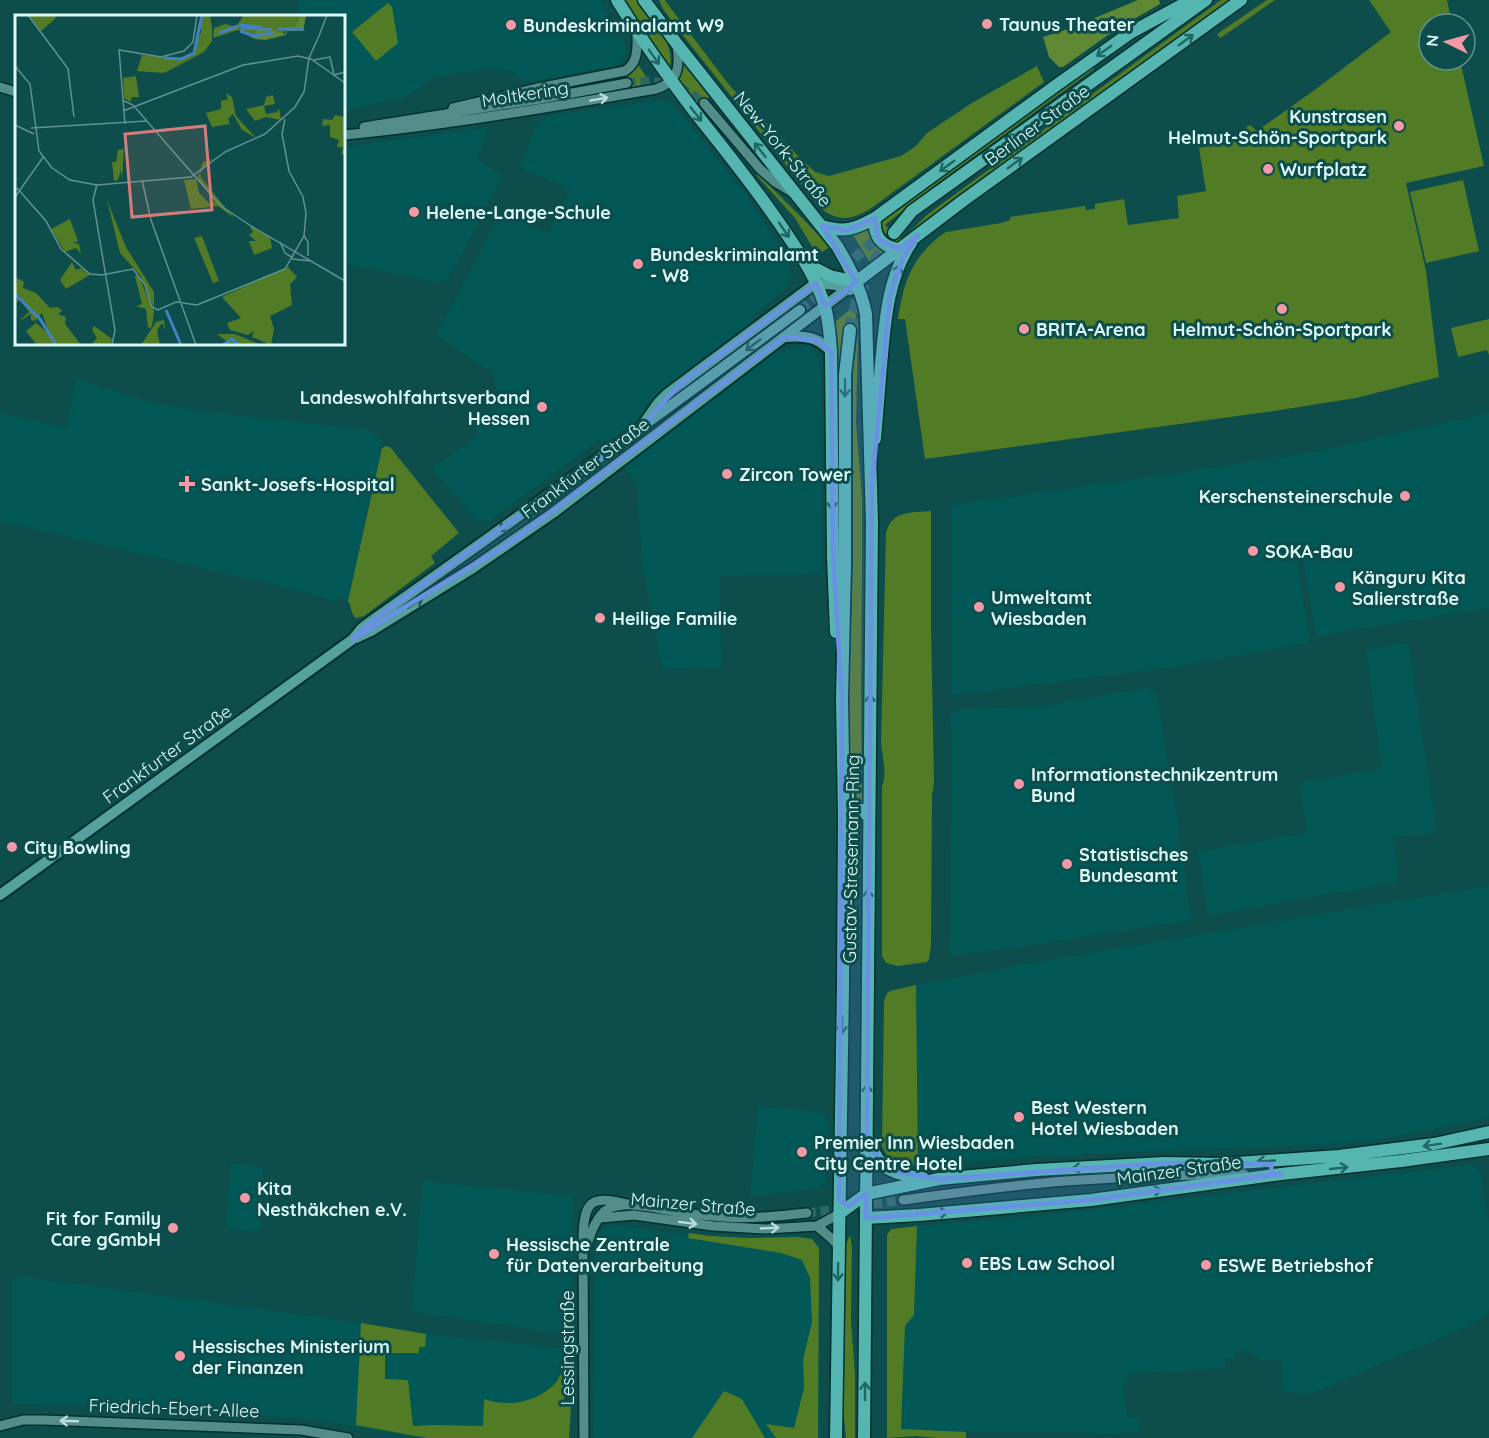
<svg xmlns="http://www.w3.org/2000/svg" width="1489" height="1438" font-family="Quicksand,sans-serif">
  <style>
    .built { fill: #025856 }
    .green { fill: #527b25 }
    .forest { fill: #5e8833 }
    .lines { fill: none; stroke-linecap: round; stroke-linejoin: round }
    .tertiary-tunnel { stroke: #2c6765; stroke-width: 9; stroke-dasharray: 9 4.5; stroke-linecap: butt }
    .secondary-tunnel { stroke: #2c6765; stroke-width: 10; stroke-dasharray: 10 5; stroke-linecap: butt }
    .primary-tunnel { stroke: #2c6765; stroke-width: 12; stroke-dasharray: 12 6; stroke-linecap: butt }
    .tertiary-casing { stroke: #003130; stroke-width: 12 }
    .secondary-casing { stroke: #003130; stroke-width: 14 }
    .primary-casing { stroke: #003130; stroke-width: 15 }
    .tertiary { stroke: #538d8a; stroke-width: 9 }
    .secondary { stroke: #54a19e; stroke-width: 10 }
    .primary { stroke: #55b5b1; stroke-width: 12 }
    .oneway { stroke: #1f6764 }
    .oneway2 { stroke: #badedc }
    .oneway3 { stroke: #185a57 }
    .marked { fill: #6992e4; fill-opacity: 0.2; stroke: #6992e4; stroke-width: 4.5; stroke-linejoin: round }
    .poi-dot { fill: #f49aa6; stroke: #0d4d4b; stroke-width: 2 }
    .labels { text-anchor: middle; dominant-baseline: central; stroke-width: 6; stroke-linejoin: round; paint-order: stroke }
    .poi-label { font-size: 18px; font-weight: bold; fill: #dcf9f7; stroke: #0d4d4b; text-anchor: start }
    .street-label { font-size: 18px; fill: #dcf9f7; stroke: #0d4d4b }
    .inset-river { fill: none; stroke: #4182c6; stroke-width: 3 }
    .inset-road { fill: none; stroke: #609290; stroke-width: 1.5 }
    .view { fill: #d87c7b; fill-opacity: 0.15; stroke: #d87c7b; stroke-width: 3 }
    .inset-edge { fill: none; stroke: #dcf9f7; stroke-width: 3 }
  </style>
  <rect width="100%" height="100%" fill="#0d4d4b"/>
  <!-- built -->
  <path class="built" d="M298,0H600L625,44L626,55L621,62L617,65L526,83L519,77L512,72L491,69L439,76L430,79L416,91L399,99L344,109V16H300Z
    M656,101L671,103L677,109L748,197L787,259L792,276L786,289L752,317L781,353L794,346H809L817,354L820,362L822,574L720,576L721,667L662,669L642,564L637,485L602,438L489,521L478,520L474,517L432,468L478,435L473,414L500,407L493,373L436,335L498,216L502,213H505L548,233L570,189L520,168L536,125L551,115Z
    M488,127L477,160L503,176L450,276L447,279L439,283L344,263V147Z
    M77,379L159,405L265,419L356,428L367,430L383,440L348,601L340,598L334,601L328,600L317,595L0,521V413L66,428Z
    M1489,413V608L1316,636L1301,548L1295,549L1310,643L1165,668L955,695L952,693V505L1137,479L1315,452Z
    M1408,643L1437,832L1393,838L1399,882L1211,915L1207,910L1198,851L1307,833L1299,783L1382,769L1366,650Z
    M1146,688L1156,694L1176,811L1191,920L993,951L953,955L950,952L952,740L950,716L953,712L962,709L1043,706Z
    M1489,886V1118L1395,1137L1342,1143L1306,1145L1038,1156L918,1166L916,985L1031,963Z
    M758,1106L818,1112L823,1113L826,1116L828,1120L826,1181L819,1189L750,1196Z
    M230,1163L263,1167L262,1231L226,1230Z
    M1467,1165L1474,1167L1480,1173L1489,1222V1311L1479,1320L1466,1327L1311,1394L1285,1392L1283,1389L1281,1360H1262L1249,1351L1235,1352V1358L1225,1359L1226,1368L1126,1374L1127,1383L1123,1384L1128,1418L1138,1417L1140,1431L1109,1434L1082,1432H966L901,1430L905,1326L914,1314L917,1226L1034,1216Z
    M422,1181L573,1196L572,1325L570,1329L564,1332L558,1333L412,1312Z
    M610,1225H617L671,1233L749,1238L798,1236L813,1240L820,1248L819,1438H593L595,1248L598,1234L602,1229Z
    M18,1276L361,1323L426,1334L561,1348L569,1355L558,1379L553,1385L533,1399L507,1404L484,1400L483,1426L481,1438H419L305,1418L107,1406L12,1404V1283L13,1279Z"/>
  <!-- green -->
  <path class="green" d="M625,0H638C652,19 675,41 670,67H669Z
    M659,0H665L666,2L730,86L804,162L815,172L829,176L901,156L916,146L927,133L972,103L1037,66L1044,82L870,209C851,220 839,222 820,208L674,24L663,9Z
    M1221,0H1230L953,199L900,242C889,242 879,231 881,220L1092,66L1094,69L939,182L885,225L902,239L927,215L943,203Z
    M1267,0H1275L1222,37L1220,38L1217,34Z
    M1369,0H1447L1452,24H1429V60H1460L1484,166L1406,183L1426,271L1439,377L1356,398L1274,411L925,459L905,319H898C903,289 908,265 932,243C936,239 941,235 946,232L1001,223L1010,220V217L1085,206L1086,210L1095,209V204L1124,199L1128,225L1179,218L1177,196L1206,191L1199,148L1222,143L1250,125L1257,131L1316,89L1391,32Z
    M388,3L392,7L398,43L376,61L352,32Z
    M681,60L710,96L699,109L676,77Z
    M637,63L651,84L628,89L625,75Z
    M758,174L806,222L804,220L830,247L817,255L795,218L756,175Z
    M1463,180L1479,251L1426,263L1410,192Z
    M867,230L879,245L887,252L869,261L852,233Z
    M854,306L858,326V338L856,422L862,498V563L861,692L862,804L850,805L849,692L853,562V372L858,331L844,329L840,373L839,565L837,357L834,323Z
    M1489,319V355L1487,350L1458,357L1451,328Z
    M386,446L390,447L459,533L431,556L435,563L364,616L356,618C350,614 352,606 348,601L382,448Z
    M931,511V625L934,782L932,796L931,946L929,959L927,962L898,966L886,963L882,956V787C887,772 883,760 881,744L886,533C892,510 911,513 931,511Z
    M916,985L918,1166C897,1165 891,1166 882,1146L884,1001L887,993L890,991Z
    M917,1226L914,1315L905,1326L901,1429L966,1432V1438H936L916,1436L887,1438V1235L891,1229Z
    M689,1233L710,1236L750,1238L799,1237L812,1239L819,1248L818,1438H776L766,1424L794,1428L804,1388L803,1360L812,1322L810,1278L802,1260L781,1253L688,1238Z
    M850,1235L852,1247L851,1322L855,1374V1438H846L843,1409V1365L844,1256L845,1247Z
    M361,1323L426,1334L425,1347H419V1353H385V1379L408,1380L413,1426L434,1425L483,1426L484,1399C509,1408 540,1402 557,1381C562,1373 565,1364 569,1355C577,1369 567,1390 562,1404L571,1407L569,1438H427L356,1425Z
    M724,1391L742,1399L765,1438H692Z"/>
  <!-- forest -->
  <path class="forest" d="M1138,0H1159L1160,4L1115,30L1063,67H1059L1049,57L1043,37L1068,29Z"/>
  <g class="lines">
    <!-- tertiary-tunnel -->
    <path class="tertiary-tunnel" d="M627,83C656,78 681,84 704,103
      M860,1206L903,1200
      M807,1213L846,1208"/>
    <!-- secondary-tunnel -->
    <path class="secondary-tunnel" d="M800,310L829,286L861,252L889,229"/>
    <!-- primary-tunnel -->
    <path class="primary-tunnel" d="M850,330C857,295 870,264 891,236"/>
    <!-- tertiary casing -->
    <g class="tertiary-casing">
      <path id="tertiary" d="M0,87L16,92
        M704,103L760,169L775,182L792,192
        M453,108L538,88L625,71C639,62 637,47 637,33
        M364,127L540,99L627,83
        M344,135C448,125 552,107 656,89C679,81 680,67 677,44
        M903,1200C957,1193 1011,1185 1066,1181C1125,1177 1185,1175 1244,1174
        M600,1218L634,1215L713,1226L765,1229L817,1226L839,1214
        M817,1226L832,1239L839,1247
        M586,1248C589,1237 597,1214 608,1209C627,1200 653,1208 672,1211C689,1214 706,1216 723,1217C751,1219 779,1216 807,1213
        M0,1426L23,1420H44L301,1430L348,1438
        M584,1438L583,1238C584,1196 594,1196 632,1205"/>
    </g>
    <!-- secondary casing -->
    <g class="secondary-casing">
      <path id="secondary" d="M785,337C804,335 819,337 831,352
        M644,423L658,403L667,394L816,283L836,285L850,290
        M356,638L371,631L473,568L553,513L856,282
        M0,895L353,639L362,628L374,619C518,518 659,415 800,310"/>
    </g>
    <!-- primary casing -->
    <g class="primary-casing">
      <path id="primary" d="M617,0C643,42 671,81 701,120C730,156 758,192 784,230C800,254 817,278 825,307C829,321 830,337 831,352L833,557L836,632
        M644,0L677,44L837,246C850,268 861,289 866,314L872,522L864,1438
        M875,218C873,236 882,247 899,249
        M822,226C845,233 855,229 875,218L1058,84L1130,33L1191,0
        M894,233L912,211L1206,0
        M807,264L830,276L856,282
        M856,282L964,200L1241,0
        M875,439C877,415 879,390 881,365C885,323 887,279 911,243
        M844,817C850,812 854,810 862,810L869,817
        M870,1142C878,1170 896,1175 923,1178
        M839,1214L866,1194L939,1179L1036,1170L1164,1163L1223,1164L1339,1156L1434,1144L1489,1132
        M866,1218L919,1215L1091,1200L1281,1174L1401,1161L1489,1149
        M836,1438L843,986L844,817L842,699L845,564V375L850,330"/>
    </g>
    <!-- tertiary -->
    <use href="#tertiary" class="tertiary"/>
    <!-- secondary -->
    <use href="#secondary" class="secondary"/>
    <!-- primary -->
    <use href="#primary" class="primary"/>
  </g>
  <!-- one-way arrows -->
  <defs><path id="oneway-shaft" d="M-6 0H5M1.5-3L5.5 0L1.5 3" fill="none" stroke-width="1.6" stroke-linecap="round" stroke-linejoin="round" transform="scale(1.5)"/></defs>
  <g class="oneway">
    <use href="#oneway-shaft" transform="translate(1186 40) rotate(-36)"/>
    <use href="#oneway-shaft" transform="translate(1104 51) rotate(145)"/>
    <use href="#oneway-shaft" transform="translate(654 57) rotate(55)"/>
    <use href="#oneway-shaft" transform="translate(696 114) rotate(52)"/>
    <use href="#oneway-shaft" transform="translate(760 150) rotate(-128)"/>
    <use href="#oneway-shaft" transform="translate(1015 163) rotate(-36)"/>
    <use href="#oneway-shaft" transform="translate(947 166) rotate(144)"/>
    <use href="#oneway-shaft" transform="translate(784 230) rotate(56)"/>
    <use href="#oneway-shaft" transform="translate(897 273) rotate(-69)"/>
    <use href="#oneway-shaft" transform="translate(845 388) rotate(90)"/>
    <use href="#oneway-shaft" transform="translate(832 501) rotate(90)"/>
    <use href="#oneway-shaft" transform="translate(870 703) rotate(-90)"/>
    <use href="#oneway-shaft" transform="translate(868 898) rotate(-89)"/>
    <use href="#oneway-shaft" transform="translate(842 1025) rotate(91)"/>
    <use href="#oneway-shaft" transform="translate(867 1093) rotate(-90)"/>
    <use href="#oneway-shaft" transform="translate(1432 1145) rotate(171)"/>
    <use href="#oneway-shaft" transform="translate(1266 1161) rotate(177)"/>
    <use href="#oneway-shaft" transform="translate(1081 1168) rotate(177)"/>
    <use href="#oneway-shaft" transform="translate(1339 1168) rotate(-6)"/>
    <use href="#oneway-shaft" transform="translate(1153 1191) rotate(-8)"/>
    <use href="#oneway-shaft" transform="translate(939 1213) rotate(-5)"/>
    <use href="#oneway-shaft" transform="translate(838 1272) rotate(91)"/>
    <use href="#oneway-shaft" transform="translate(865 1391) rotate(-90)"/>
  </g>
  <g class="oneway2">
    <use href="#oneway-shaft" transform="translate(599 99) rotate(-10)"/>
    <use href="#oneway-shaft" transform="translate(688 1223) rotate(7)"/>
    <use href="#oneway-shaft" transform="translate(770 1228) rotate(-3)"/>
    <use href="#oneway-shaft" transform="translate(69 1421) rotate(-178)"/>
  </g>
  <g class="oneway3">
    <use href="#oneway-shaft" transform="translate(753 345) rotate(143)"/>
    <use href="#oneway-shaft" transform="translate(506 526) rotate(144)"/>
    <use href="#oneway-shaft" transform="translate(415 603) rotate(-33)"/>
  </g>
  <!-- marked area -->
  <path class="marked" d="M875,218L879,240L899,249L918,235L903,258L890,296L872,485L867,1133L872,1150L891,1171L939,1179L1164,1163L1271,1164L1272,1174H1281L1091,1200L884,1217L866,1218V1194L849,1206L839,1200L842,699L833,557L831,352L819,341L785,337L510,543L353,639L374,619L639,430L680,384L816,283L825,306L856,282L822,226L847,230Z"/>
  <!-- markers -->
  <g class="poi-dot">
    <circle cx="987" cy="24" r="6"/>
    <circle cx="511" cy="25" r="6"/>
    <circle cx="1399" cy="126" r="6"/>
    <circle cx="1268" cy="169" r="6"/>
    <circle cx="414" cy="212" r="6"/>
    <circle cx="638" cy="264" r="6"/>
    <circle cx="1282" cy="309" r="6"/>
    <circle cx="1024" cy="329" r="6"/>
    <circle cx="542" cy="407" r="6"/>
    <circle cx="727" cy="474" r="6"/>
    <path d="M184 475h6v6h6v6h-6v6h-6v-6h-6v-6h6z"/>
    <circle cx="1405" cy="496" r="6"/>
    <circle cx="1253" cy="551" r="6"/>
    <circle cx="1340" cy="587" r="6"/>
    <circle cx="979" cy="607" r="6"/>
    <circle cx="600" cy="618" r="6"/>
    <circle cx="1019" cy="784" r="6"/>
    <circle cx="12" cy="847" r="6"/>
    <circle cx="1067" cy="864" r="6"/>
    <circle cx="1019" cy="1117" r="6"/>
    <circle cx="802" cy="1152" r="6"/>
    <circle cx="245" cy="1198" r="6"/>
    <circle cx="173" cy="1228" r="6"/>
    <circle cx="494" cy="1254" r="6"/>
    <circle cx="967" cy="1263" r="6"/>
    <circle cx="1206" cy="1265" r="6"/>
    <circle cx="180" cy="1356" r="6"/>
  </g>
  <g class="labels">
    <!-- poi labels -->
    <g class="poi-label">
      <text x="999" y="24">Taunus Theater</text>
      <text x="523" y="25">Bundeskriminalamt W9</text>
      <text x="1387" y="116" text-anchor="end">Kunstrasen<tspan x="1387" dy="21">Helmut-Schön-Sportpark</tspan></text>
      <text x="1280" y="169">Wurfplatz</text>
      <text x="426" y="212">Helene-Lange-Schule</text>
      <text x="650" y="254">Bundeskriminalamt<tspan x="650" dy="21">- W8</tspan></text>
      <text x="1036" y="329">BRITA-Arena</text>
      <text x="1282" y="329" text-anchor="middle">Helmut-Schön-Sportpark</text>
      <text x="530" y="397" text-anchor="end">Landeswohlfahrtsverband<tspan x="530" dy="21">Hessen</tspan></text>
      <text x="739" y="474">Zircon Tower</text>
      <text x="201" y="484">Sankt-Josefs-Hospital</text>
      <text x="1393" y="496" text-anchor="end">Kerschensteinerschule</text>
      <text x="1265" y="551">SOKA-Bau</text>
      <text x="1352" y="577">Känguru Kita<tspan x="1352" dy="21">Salierstraße</tspan></text>
      <text x="991" y="597">Umweltamt<tspan x="991" dy="21">Wiesbaden</tspan></text>
      <text x="612" y="618">Heilige Familie</text>
      <text x="1031" y="774">Informationstechnikzentrum<tspan x="1031" dy="21">Bund</tspan></text>
      <text x="24" y="847">City Bowling</text>
      <text x="1079" y="854">Statistisches<tspan x="1079" dy="21">Bundesamt</tspan></text>
      <text x="1031" y="1107">Best Western<tspan x="1031" dy="21">Hotel Wiesbaden</tspan></text>
      <text x="814" y="1142">Premier Inn Wiesbaden<tspan x="814" dy="21">City Centre Hotel</tspan></text>
      <text x="257" y="1188">Kita<tspan x="257" dy="21">Nesthäkchen e.V.</tspan></text>
      <text x="161" y="1218" text-anchor="end">Fit for Family<tspan x="161" dy="21">Care gGmbH</tspan></text>
      <text x="506" y="1244">Hessische Zentrale<tspan x="506" dy="21">für Datenverarbeitung</tspan></text>
      <text x="979" y="1263">EBS Law School</text>
      <text x="1218" y="1265">ESWE Betriebshof</text>
      <text x="192" y="1346">Hessisches Ministerium<tspan x="192" dy="21">der Finanzen</tspan></text>
    </g>
    <!-- street labels -->
    <g class="street-label">
      <text transform="translate(525 94) rotate(-9)">Moltkering</text>
      <text transform="translate(1037 125) rotate(-36)">Berliner Straße</text>
      <text transform="translate(783 149) rotate(51)">New-York-Straße</text>
      <text transform="translate(585 468) rotate(-37)">Frankfurter Straße</text>
      <text transform="translate(167 754) rotate(-36)">Frankfurter Straße</text>
      <text transform="translate(851 859) rotate(-89)">Gustav-Stresemann-Ring</text>
      <text transform="translate(1179 1170) rotate(-8)">Mainzer Straße</text>
      <text transform="translate(693 1204) rotate(5)">Mainzer Straße</text>
      <text transform="translate(567 1348) rotate(-90)">Lessingstraße</text>
      <text transform="translate(174 1408) rotate(2)">Friedrich-Ebert-Allee</text>
    </g>
  </g>
  <!-- overview -->
  <g transform="translate(15 15)">
    <rect width="330" height="330" fill="#0d4d4b"/>
    <path d="M14,0H39L41,3L26,16ZM186,0H195L197,13V26L189,37L149,58L122,56L127,40L164,44L178,38L186,17ZM229,0H285L279,14H271L266,21L261,17V22L252,12L241,15L238,22L223,15L198,23L199,13L210,9L221,12ZM121,61L124,82H117L115,87L109,83L108,63ZM211,78L217,82L221,101L241,123L227,115L218,99L213,104L215,109L197,112L191,98L206,94V86L213,84ZM258,80L260,89L249,91L251,99L262,97L264,93L266,105L251,102L240,106L231,94L249,90L251,82ZM320,100L330,102V141L326,138L329,131L326,133L322,131L324,125L315,122V110L307,111L308,104L317,105ZM109,134L107,165L106,155L103,165L99,166L97,147H101L103,135ZM197,144L185,158L186,163L219,203L203,191L176,194L169,165L181,164L184,178L195,189L199,186L180,159L183,162L188,147ZM92,185L111,232L139,277V293L125,260L105,238ZM55,204L63,226L58,228L64,229L66,239L61,233L50,237L36,214ZM235,211L255,222L257,233L239,240L234,226H241L234,220L238,217ZM187,221L204,266L198,268L179,223ZM57,247L61,255L66,253L75,260L51,274L45,265ZM273,252L282,262L275,269L277,290L255,301L259,314L256,330L237,322L239,316L233,320L215,315L212,308L226,303L207,282ZM123,260L139,296L137,312L133,313L131,294L121,291L127,289L120,261ZM2,263L9,267L8,273L21,278L35,293L43,292L47,296L43,299L51,302L50,309L66,330H22L11,316L21,308L34,319L27,298L20,306L16,305V299L3,307L14,297L5,285L0,288L3,282L7,283L0,278ZM149,305L150,315L147,308L142,315L145,330H126L141,307ZM79,311L97,324L96,329L76,330L82,323L77,315ZM202,319H220L246,330H225L221,325L219,330L210,329L219,324L211,326Z" fill="#527b25"/>
    <path d="M285,0L291,1L288,16H272L271,20L250,25L240,24L232,20L239,22L241,13L246,12L270,19L271,14H279Z" fill="#5e8833"/>
    <path class="inset-river" d="M224,10L247,12M226,13L257,14M263,14H289M225,16L239,21L258,18M204,18L223,11M149,43L166,44L179,38L187,0M0,279L25,304L41,330M151,295L166,330M208,330L217,324L224,330"/>
    <path class="inset-road" d="M13,0L54,55M304,21L312,0M299,45L315,42L319,60L330,57M0,51L15,69L24,136L37,153L55,165L82,170L176,162L210,137M53,54L59,102M107,85L118,90L157,135M108,96L228,50L283,41L296,44L330,68M110,109L104,35L146,42L169,36L178,27L182,0M0,110L19,119M16,113L132,106M156,134L206,191L236,211M210,137L250,119L280,92L289,77L294,43L304,21M127,165L136,205L181,330M82,169L78,185L100,315L97,330M2,173L31,206L46,234L75,259L87,260M0,182L29,141M236,211L330,266M289,221L293,227V241M265,227L270,238L278,243M277,244L296,246M87,260L118,254L130,270L137,292L143,295L161,287L182,290L270,254L289,221L291,198L288,182L274,156L267,119L270,104"/>
    <path class="view" d="M190,111L197,195L117,202L110,119Z"/>
    <rect width="330" height="330" class="inset-edge"/>
  </g>
  <!-- north arrow -->
  <g transform="translate(1447 42) rotate(275)"><circle r="28" fill="#0d4d4b" stroke="#609290" stroke-width="1.5"/>
  <path d="M0-4.5L10 22L0 15L-10 22Z" fill="#f49aa6"/>
  <text y="-9" font-size="16" font-weight="bold" text-anchor="middle" fill="#dcf9f7">N</text>
  </g>
</svg>
